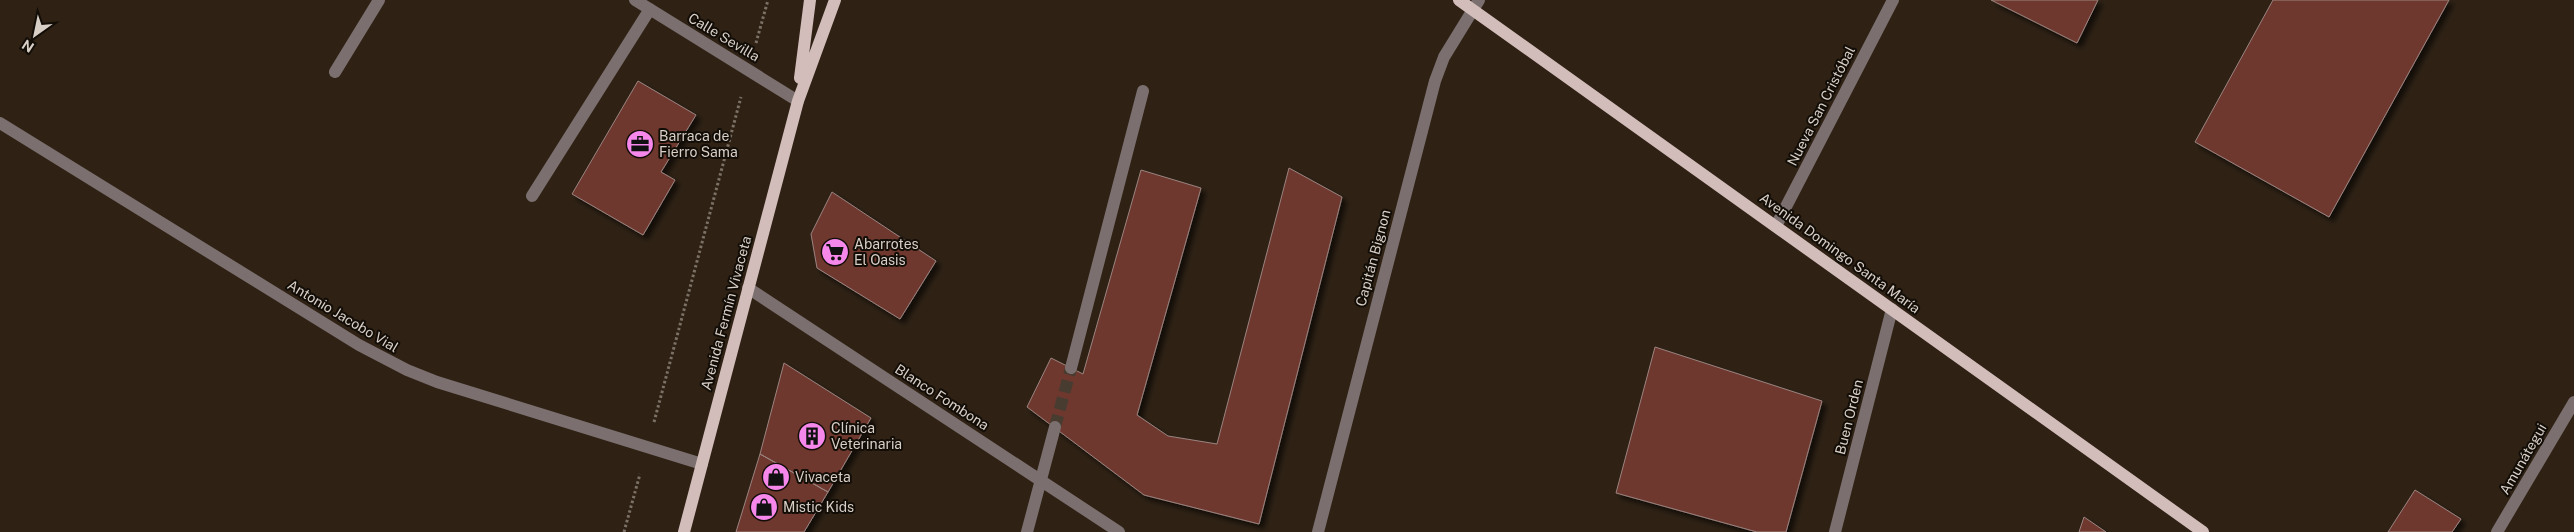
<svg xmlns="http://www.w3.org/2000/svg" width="2574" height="532" font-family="'Public Sans',sans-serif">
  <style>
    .building { fill: #6e382f; stroke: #9b8480; filter: url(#shadow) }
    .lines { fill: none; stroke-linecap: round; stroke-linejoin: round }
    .minor-tunnel { stroke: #483c30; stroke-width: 12; stroke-dasharray: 12 6; stroke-linecap: butt }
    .path { stroke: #7c7166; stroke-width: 3; stroke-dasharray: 2.5 2.5; stroke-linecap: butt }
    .minor { stroke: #7b706f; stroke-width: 12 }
    .major { stroke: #d2bdbb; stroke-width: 12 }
    .labels { text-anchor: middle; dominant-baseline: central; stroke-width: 4; stroke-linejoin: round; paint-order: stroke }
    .street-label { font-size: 14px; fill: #d8cfc7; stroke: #120d07 }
    .poi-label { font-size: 14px; fill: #d8cfc7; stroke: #120d07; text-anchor: start }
  </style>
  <defs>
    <filter id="shadow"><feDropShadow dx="4.5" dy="4.5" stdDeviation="2.5" flood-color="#0009"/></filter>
  </defs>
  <rect width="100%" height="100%" fill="#2f2215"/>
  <!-- building -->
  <path class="building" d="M1991,0H2098L2077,43Z
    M2273,0H2449L2329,217L2195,142Z
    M638,81L696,115L661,172L675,180L643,235L572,194Z
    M1289,168L1342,197L1259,524L1144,495L1027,407L1051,358L1083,374L1141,170L1201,188L1137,415L1168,436L1217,444Z
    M832,192L936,261L900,319L817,268L811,234Z
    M1655,347L1822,401L1786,532H1757L1616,493Z
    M784,363L871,418L828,492L760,454Z
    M760,454L828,492L804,532H736Z
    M2415,490L2461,519L2452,532H2388Z
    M2084,517L2106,532H2079Z"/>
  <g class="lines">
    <!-- minor-tunnel -->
    <path class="minor-tunnel" d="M1055,427L1071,368"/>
    <!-- path -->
    <path class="path" d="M756,43L768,0
      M654,422L741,97
      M624,532L640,474"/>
    <!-- minor -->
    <path class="minor" d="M635,0L798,101
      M335,72L379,0
      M0,123L359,345L407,370L437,382L702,464
      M532,196L650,9
      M1776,226L1893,0
      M748,288L1119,532
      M1071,368L1143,91
      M1027,532L1055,427
      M1318,532L1435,81L1444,57L1479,0
      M1835,532L1892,309
      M2497,532L2574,402"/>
    <!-- major -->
    <path class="major" d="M1459,0L2203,532
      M800,78L810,0
      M684,532L798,101L835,0"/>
  </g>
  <!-- icons -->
  <defs>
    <g id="office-disc" transform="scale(1.4375)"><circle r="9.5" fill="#f788eb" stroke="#120d07"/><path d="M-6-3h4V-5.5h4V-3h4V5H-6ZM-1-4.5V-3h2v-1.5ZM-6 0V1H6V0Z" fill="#111"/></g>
    <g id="supermarket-disc" transform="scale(1.4375)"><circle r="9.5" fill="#f788eb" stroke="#120d07"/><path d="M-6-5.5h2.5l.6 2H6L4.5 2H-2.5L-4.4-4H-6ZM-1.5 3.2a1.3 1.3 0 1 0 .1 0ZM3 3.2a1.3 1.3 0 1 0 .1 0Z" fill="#111"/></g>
    <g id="building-disc" transform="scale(1.4375)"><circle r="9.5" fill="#f788eb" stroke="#120d07"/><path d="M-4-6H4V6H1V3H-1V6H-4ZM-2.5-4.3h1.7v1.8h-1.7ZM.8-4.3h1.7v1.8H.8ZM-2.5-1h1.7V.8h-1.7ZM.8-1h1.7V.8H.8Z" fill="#111"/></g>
    <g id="shop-disc" transform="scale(1.4375)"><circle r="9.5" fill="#f788eb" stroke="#120d07"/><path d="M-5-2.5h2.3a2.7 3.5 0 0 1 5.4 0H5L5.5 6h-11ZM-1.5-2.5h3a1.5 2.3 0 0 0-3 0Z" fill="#111"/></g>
  </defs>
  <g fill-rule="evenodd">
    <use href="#office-disc" x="640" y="144"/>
    <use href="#supermarket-disc" x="835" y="252"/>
    <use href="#building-disc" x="812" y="436"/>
    <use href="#shop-disc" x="776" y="477"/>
    <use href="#shop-disc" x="764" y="507"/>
  </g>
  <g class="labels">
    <!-- street labels -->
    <g class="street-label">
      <text transform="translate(724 37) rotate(31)">Calle Sevilla</text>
      <text transform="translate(1821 106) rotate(-63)">Nueva San Cristóbal</text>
      <text transform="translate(1840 253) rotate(36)">Avenida Domingo Santa María</text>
      <text transform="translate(1373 258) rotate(-75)">Capitán Bignon</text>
      <text transform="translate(726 313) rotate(-75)">Avenida Fermín Vivaceta</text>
      <text transform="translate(343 316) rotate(31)">Antonio Jacobo Vial</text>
      <text transform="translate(942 397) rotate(33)">Blanco Fombona</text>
      <text transform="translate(1849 417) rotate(-76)">Buen Orden</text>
      <text transform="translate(2523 459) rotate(-60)">Amunátegui</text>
    </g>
    <!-- poi labels -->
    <g class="poi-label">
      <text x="659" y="136">Barraca de<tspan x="659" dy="16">Fierro Sama</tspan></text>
      <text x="854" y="244">Abarrotes<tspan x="854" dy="16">El Oasis</tspan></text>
      <text x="831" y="428">Clínica<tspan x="831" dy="16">Veterinaria</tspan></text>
      <text x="795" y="477">Vivaceta</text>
      <text x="783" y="507">Mistic Kids</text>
    </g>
  </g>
  <!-- north arrow -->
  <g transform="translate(35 35) rotate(213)" stroke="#120d07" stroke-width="4" paint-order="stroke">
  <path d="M0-4L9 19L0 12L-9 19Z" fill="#d8cfc7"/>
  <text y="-8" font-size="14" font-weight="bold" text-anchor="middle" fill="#d8cfc7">N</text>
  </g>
</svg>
